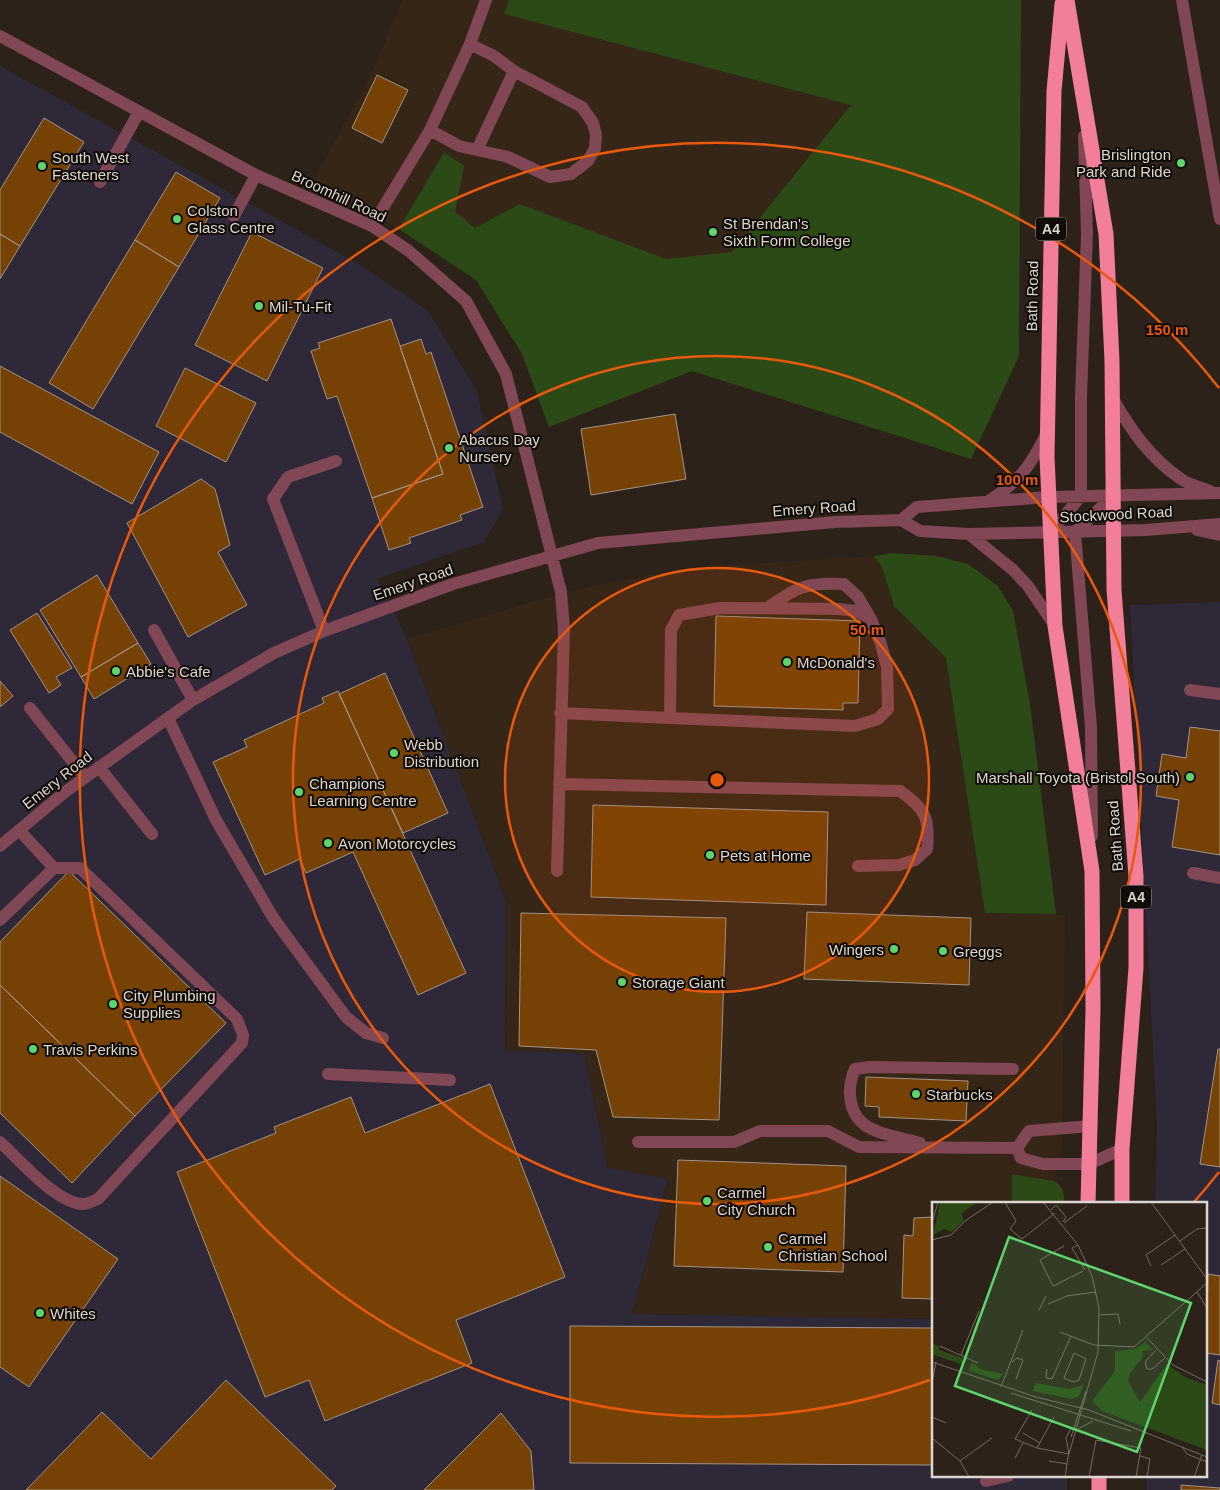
<svg xmlns="http://www.w3.org/2000/svg" width="1220" height="1490" font-family="Helvetica,sans-serif">
  <style>
    .built { fill: #352618 }
    .industrial { fill: #2e2838 }
    .green { fill: #2b4a16 }
    .building { fill: #754104; stroke: #a29489 }
    .lines { fill: none; stroke-linecap: round; stroke-linejoin: round }
    .minor { stroke: #814754; stroke-width: 12 }
    .highway { stroke: #f27e9a; stroke-width: 15 }
    .ring { fill: none; stroke: #e8590c; stroke-width: 2.5 }
    .poi-dot { fill: #5dd56c; stroke: #110c08; stroke-width: 2 }
    .labels { text-anchor: middle; dominant-baseline: central; stroke-width: 4; stroke-linejoin: round; paint-order: stroke }
    .shield { fill: #110c08; stroke: #a09994; stroke-width: 1 }
    .shield-label { font-size: 14px; font-weight: bold; fill: #ddd6d0 }
    .poi-label { font-size: 15px; fill: #ddd6d0; stroke: #110c08; text-anchor: start }
    .street-label { font-size: 15px; fill: #ddd6d0; stroke: #110c08 }
    .inset-road { fill: none; stroke: #736a62; stroke-width: 1 }
    .view { fill: #5dd56c; fill-opacity: 0.15; stroke: #5dd56c; stroke-width: 2.5 }
    .inset-edge { fill: none; stroke: #ddd6d0; stroke-width: 2.5 }
    .centre { fill: #e8590c; stroke: #110c08; stroke-width: 2.5 }
    .ring-label { font-size: 15px; text-anchor: middle; font-weight: bold; fill: #e8590c; stroke: #110c08; stroke-width: 4; stroke-linejoin: round; paint-order: stroke }
  </style>
  <rect width="100%" height="100%" fill="#2c2219"/>
  <!-- built -->
  <path class="built" d="M402,0H1021L1019,356L971,459L692,371L549,427L522,354L476,280L413,236L313,182L376,64Z
    M874,556L882,567L894,607L946,658L985,913L1065,915L1062,1146L1054,1181L1012,1174V1204H934V1319L632,1314L668,1180L608,1168L584,1053L505,1051L506,900L407,639L535,601L597,585L689,568Z"/>
  <!-- industrial -->
  <path class="industrial" d="M0,66L359,264L428,311L477,391L503,509L484,542L377,579L407,639L506,900L505,1051L584,1053L608,1168L668,1179L632,1314L934,1319V1476H1067V1490H0Z
    M1220,602V1490H1147V1476H1206V1204H1155L1157,1126L1130,605Z"/>
  <!-- green -->
  <path class="green" d="M509,0H1021L1019,356L971,459L692,371L549,427L522,354L476,280L399,229L444,152L464,166L455,212L475,228L520,204L666,259L732,252L851,105L504,14Z
    M892,553L936,556L968,564L998,586L1013,611L1030,704L1056,914L985,913L946,658L894,606L882,567L874,556Z
    M1012,1174L1054,1181C1063,1186 1065,1194 1064,1204H1012Z"/>
  <!-- building -->
  <path class="building" d="M377,75L408,90L382,143L352,128Z
    M44,118L84,142L20,246L0,234V190Z
    M176,172L220,198L179,267L135,240Z
    M252,232L323,268L267,381L195,345Z
    M0,234L20,246L0,279Z
    M135,240L179,267L93,409L49,383Z
    M391,319L443,474L372,498L337,396L327,399L311,351L320,348L318,343Z
    M421,339L426,354L431,352L483,507L460,515L462,520L409,538L411,543L389,550L372,498L443,474L400,346Z
    M0,366L159,452L132,504L0,432Z
    M185,368L256,403L226,462L156,426Z
    M675,414L686,479L591,495L581,429Z
    M201,479L215,489L230,545L218,552L247,605L188,637L127,523Z
    M97,575L138,643L81,677L40,610Z
    M37,613L72,668L56,677L61,685L49,693L10,630Z
    M716,616L860,621L858,703H843V710L714,706Z
    M138,643L151,664L94,699L81,677Z
    M385,673L448,813L403,833L339,694Z
    M0,681L13,696L0,707Z
    M338,691L466,973L418,995L353,852L306,873L300,859L265,875L213,762L247,747L244,740L324,703L322,698Z
    M1190,727L1220,731V855L1172,847L1179,800L1156,796L1162,754L1186,758Z
    M593,805L828,812L826,905L591,897Z
    M69,871L226,1023L135,1116L0,985V942Z
    M807,912L971,918L969,985L804,979Z
    M521,913L726,918L719,1120L613,1117L596,1050L519,1046Z
    M0,985L135,1116L72,1183L0,1113Z
    M1218,1049H1220V1167L1200,1164Z
    M866,1077L968,1081L966,1121L879,1117V1107L865,1106Z
    M490,1084L565,1277L456,1320L472,1363L325,1421L309,1380L265,1397L177,1172L276,1133L274,1127L351,1097L365,1133Z
    M678,1160L846,1166L843,1272L674,1266Z
    M0,1176L118,1259L29,1387L0,1367Z
    M934,1217V1299L902,1298L904,1235L913,1236L914,1218Z
    M1208,1274L1220,1276V1355L1206,1353Z
    M570,1326L934,1328V1465L570,1463Z
    M1218,1360L1220,1361V1405L1212,1403Z
    M226,1380L336,1486L332,1490H26L102,1412L151,1459Z
    M501,1413L531,1451L534,1490H424Z
    M1181,1485L1220,1488V1490H1181Z"/>
  <g class="lines">
    <!-- minor -->
    <path class="minor" d="M1182,0L1220,219
      M0,36L256,175L372,226L409,251L466,301L506,374L561,592L564,630L557,871
      M430,130L459,146L508,157L550,177L571,174L588,161L595,148L596,135L593,123L582,107L514,71L494,56L470,44
      M477,150L514,71
      M100,182L139,112
      M234,216L256,175
      M372,226L430,130L470,44L486,0
      M1112,397C1130,429 1150,458 1181,479C1189,485 1201,487 1210,491
      M990,500C1020,481 1030,466 1046,435
      M901,520L917,507L1048,497L1220,493
      M1197,530L1220,535
      M1075,532L1091,728L1092,836
      M1075,532L1113,496
      M969,534L1013,570L1028,586L1055,626
      M1049,534L1081,496V397L1087,234L1084,136
      M720,608L838,609L856,611L871,619L881,644L887,667L888,709L878,719L855,726L670,718L671,630L679,615Z
      M767,608C797,587 806,582 844,584L858,597L871,619
      M154,630L193,700
      M324,631L273,499L288,477L336,461
      M1190,690L1220,694
      M30,708L85,777
      M560,713L670,718
      M168,718L216,820L274,919L346,1017L366,1033L383,1038
      M99,767L152,834
      M559,784L900,791C926,809 930,819 927,849L915,860L899,865L858,866
      M0,846L65,792L193,700L274,653L324,631L453,584L598,543L835,522L901,520L920,531L969,534L1146,530L1220,524
      M1193,873L1220,878
      M0,920L54,868L19,830
      M328,1074L450,1080
      M0,1142C20,1160 56,1203 83,1204C88,1204 93,1201 98,1199L242,1043L243,1035L237,1019L80,868H54
      M638,1142H734L760,1131H828L859,1147L1017,1148
      M920,1143C904,1138 884,1136 870,1128C848,1117 846,1089 855,1069L870,1067L1013,1069
      M1017,1148L1021,1158L1043,1164H1089L1122,1149
      M1017,1148L1029,1131L1091,1126
      M986,1481L1008,1476"/>
    <!-- highway -->
    <path class="highway" d="M1067,0L1106,234L1112,361L1114,590L1136,876V968L1122,1149V1204
      M1062,4L1054,91L1047,457L1055,626L1092,871L1093,1009L1088,1204
      M1099,1490V1476"/>
  </g>
  <!-- distance rings -->
  <circle cx="717" cy="780" r="212" fill="#e8590c" fill-opacity=".12"/>
  <g class="ring">
    <circle cx="717" cy="780" r="212"/>
    <circle cx="717" cy="780" r="424"/>
    <path d="M1219 1172A637 637 0 0 1 1194 1202M930 1380A637 637 0 1 1 1219 388"/>
  </g>
  <!-- markers -->
  <g class="poi-dot">
    <circle cx="1181" cy="163" r="5"/>
    <circle cx="42" cy="166" r="5"/>
    <circle cx="177" cy="219" r="5"/>
    <circle cx="713" cy="232" r="5"/>
    <circle cx="259" cy="306" r="5"/>
    <circle cx="449" cy="448" r="5"/>
    <circle cx="787" cy="662" r="5"/>
    <circle cx="116" cy="671" r="5"/>
    <circle cx="394" cy="753" r="5"/>
    <circle cx="1190" cy="777" r="5"/>
    <circle cx="299" cy="792" r="5"/>
    <circle cx="328" cy="843" r="5"/>
    <circle cx="710" cy="855" r="5"/>
    <circle cx="894" cy="949" r="5"/>
    <circle cx="943" cy="951" r="5"/>
    <circle cx="622" cy="982" r="5"/>
    <circle cx="113" cy="1004" r="5"/>
    <circle cx="33" cy="1049" r="5"/>
    <circle cx="916" cy="1094" r="5"/>
    <circle cx="707" cy="1201" r="5"/>
    <circle cx="768" cy="1247" r="5"/>
    <circle cx="40" cy="1313" r="5"/>
  </g>
  <g class="labels">
    <!-- shield labels -->
    <g class="shield">
      <rect x="1036" y="217.5" width="30" height="23" rx="4"/>
      <rect x="1121" y="885.5" width="30" height="23" rx="4"/>
    </g>
    <g class="shield-label">
      <text x="1051" y="229">A4</text>
      <text x="1136" y="897">A4</text>
    </g>
    <!-- poi labels -->
    <g class="poi-label">
      <text x="1171" y="154" text-anchor="end">Brislington<tspan x="1171" dy="17">Park and Ride</tspan></text>
      <text x="52" y="157">South West<tspan x="52" dy="17">Fasteners</tspan></text>
      <text x="187" y="210">Colston<tspan x="187" dy="17">Glass Centre</tspan></text>
      <text x="723" y="223">St Brendan's<tspan x="723" dy="17">Sixth Form College</tspan></text>
      <text x="269" y="306">Mil-Tu-Fit</text>
      <text x="459" y="439">Abacus Day<tspan x="459" dy="17">Nursery</tspan></text>
      <text x="797" y="662">McDonald's</text>
      <text x="126" y="671">Abbie's Cafe</text>
      <text x="404" y="744">Webb<tspan x="404" dy="17">Distribution</tspan></text>
      <text x="1180" y="777" text-anchor="end">Marshall Toyota (Bristol South)</text>
      <text x="309" y="783">Champions<tspan x="309" dy="17">Learning Centre</tspan></text>
      <text x="338" y="843">Avon Motorcycles</text>
      <text x="720" y="855">Pets at Home</text>
      <text x="884" y="949" text-anchor="end">Wingers</text>
      <text x="953" y="951">Greggs</text>
      <text x="632" y="982">Storage Giant</text>
      <text x="123" y="995">City Plumbing<tspan x="123" dy="17">Supplies</tspan></text>
      <text x="43" y="1049">Travis Perkins</text>
      <text x="926" y="1094">Starbucks</text>
      <text x="717" y="1192">Carmel<tspan x="717" dy="17">City Church</tspan></text>
      <text x="778" y="1238">Carmel<tspan x="778" dy="17">Christian School</tspan></text>
      <text x="50" y="1313">Whites</text>
    </g>
    <!-- street labels -->
    <g class="street-label">
      <text transform="translate(339 196) rotate(25)">Broomhill Road</text>
      <text transform="translate(1032 296) rotate(-89)">Bath Road</text>
      <text transform="translate(814 508) rotate(-4)">Emery Road</text>
      <text transform="translate(1116 514) rotate(-3)">Stockwood Road</text>
      <text transform="translate(413 582) rotate(-19)">Emery Road</text>
      <text transform="translate(57 780) rotate(-38)">Emery Road</text>
      <text transform="translate(1115 836) rotate(-94)">Bath Road</text>
    </g>
  </g>
  <!-- overview -->
  <g transform="translate(932 1202)">
    <rect width="275" height="275" fill="#2c2219"/>
    <path d="M8,0H45L29,12L32,18L20,30L12,27L1,33ZM213,140L221,148L210,149L211,155L198,171L196,179L208,200L235,162L253,175L275,183V248L170,209L160,199L183,169V149L204,147ZM0,141L8,145L7,148L31,156V163L0,152ZM40,160L48,167L71,172L67,178L55,175L37,168ZM104,181L137,187L152,183L147,194L140,197L101,189Z" fill="#2b4a16"/>
    <path class="inset-road" d="M73,0L84,19L78,27L90,37L123,11M111,0L146,43L160,74L167,106L166,150L137,252M219,0L275,77M119,8L124,3L134,15L131,20M0,21L6,0M132,21L155,4M0,38L19,33L33,19L61,0M248,39L265,27L275,26M146,43L140,46L153,68M132,44L108,58L121,84L151,69M229,63L253,47M219,64L214,53L243,33M265,90L275,106M116,102L135,94L164,90M107,108L114,94M168,113L186,112L188,122M128,130L162,143L202,145L275,81M215,136L241,163L275,180M8,144L46,161M224,148L213,160L215,167H220L233,156M142,151L154,157L147,178L141,180L132,176ZM29,153L47,109M0,160L104,195L157,208L275,255M80,160L85,156L91,158L84,177M115,167L114,176L120,177L139,134M0,181L4,160M69,185L91,128M79,191L199,229M100,208L83,237L105,246M0,215L14,221M122,215L105,246L137,252M146,227L161,219M91,231L108,241M139,235L154,189M0,236L28,259L37,275M250,245L255,252L275,260M137,252L134,236L139,226M208,254L218,257L215,275M83,256L91,241M28,259L60,236M117,259L135,262M133,275L137,249M157,275L164,238L209,246L204,275M262,275L270,253"/>
    <path class="view" d="M77,35L259,101L205,250L23,184Z"/>
    <rect width="275" height="275" class="inset-edge"/>
  </g>
  <circle cx="717" cy="780" r="8" class="centre"/>
  <g class="ring-label">
    <text x="1167" y="335">150 m</text>
    <text x="1017" y="485">100 m</text>
    <text x="867" y="635">50 m</text>
  </g>
</svg>
